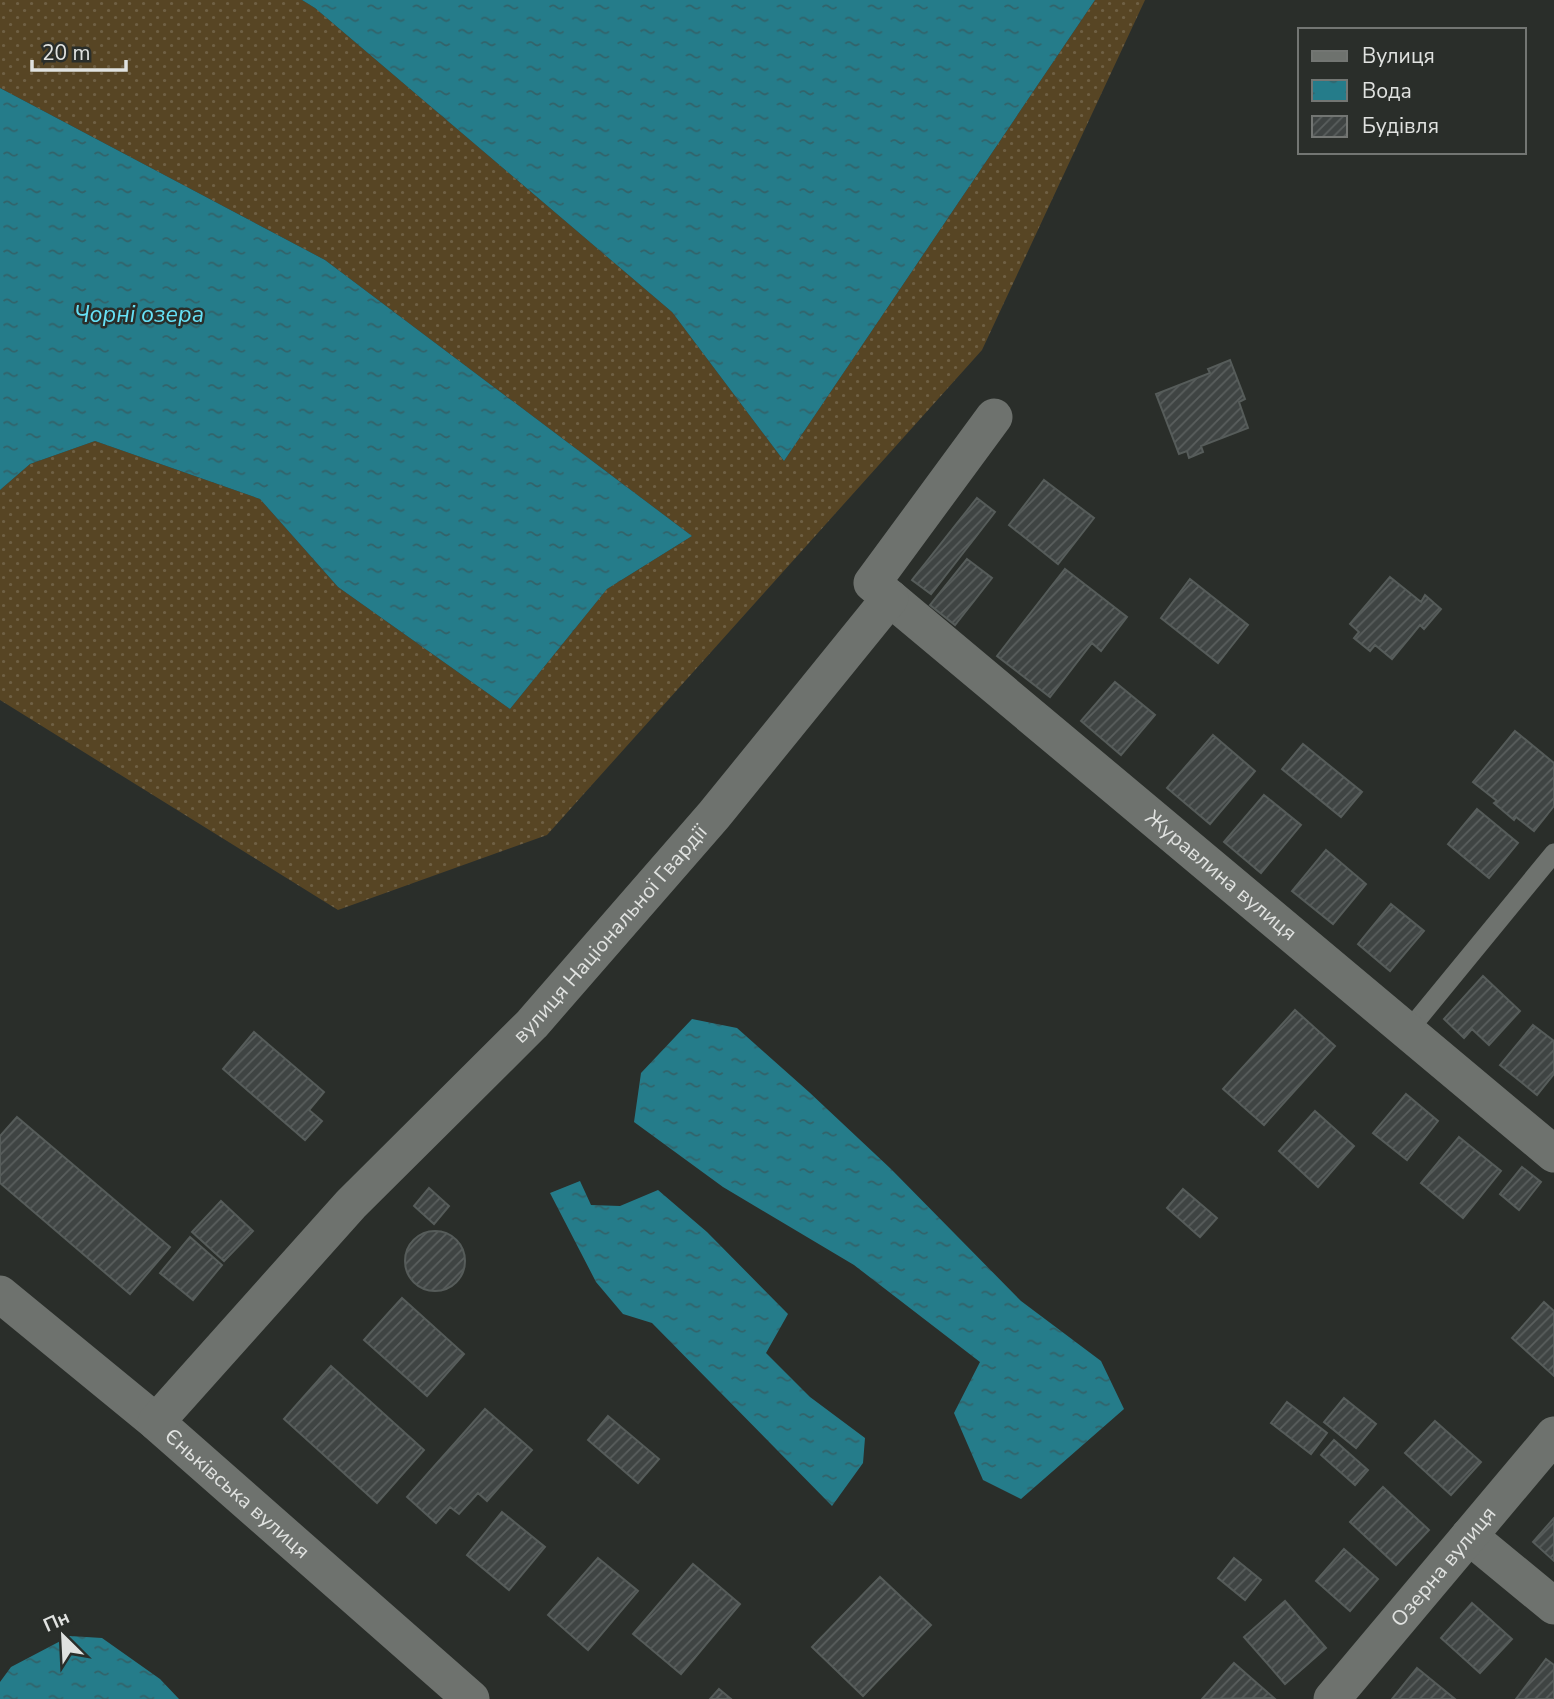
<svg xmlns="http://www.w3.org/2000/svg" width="1554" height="1699" font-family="'Nunito Sans',sans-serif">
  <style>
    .grass { fill: url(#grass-dots) }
    .water { fill: url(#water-ripples) }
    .building { fill: url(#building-hatch); stroke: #565c5a; stroke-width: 2 }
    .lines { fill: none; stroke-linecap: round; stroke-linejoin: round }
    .service { stroke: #6e726e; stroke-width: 19 }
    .minor { stroke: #6e726e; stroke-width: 37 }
    .labels { text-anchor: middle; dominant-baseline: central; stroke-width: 5; stroke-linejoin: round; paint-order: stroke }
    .street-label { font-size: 21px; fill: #e0e2e0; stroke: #2a2e2a }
    .water-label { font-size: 23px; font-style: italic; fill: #67e1f6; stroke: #2a2e2a }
  </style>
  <defs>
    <pattern id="grass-dots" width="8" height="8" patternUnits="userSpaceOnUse" patternTransform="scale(1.75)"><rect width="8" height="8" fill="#574524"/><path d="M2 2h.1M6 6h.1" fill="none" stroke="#6f6044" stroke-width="1.8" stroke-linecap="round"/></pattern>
    <pattern id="water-ripples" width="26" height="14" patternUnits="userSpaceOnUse" patternTransform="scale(1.75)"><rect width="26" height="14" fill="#257c8a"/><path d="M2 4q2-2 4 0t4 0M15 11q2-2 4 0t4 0" fill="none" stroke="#32636a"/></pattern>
    <pattern id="building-hatch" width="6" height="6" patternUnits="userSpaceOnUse" patternTransform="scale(1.75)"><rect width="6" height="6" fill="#3f4443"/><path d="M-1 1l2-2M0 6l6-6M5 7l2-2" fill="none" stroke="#5a5f5e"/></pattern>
  </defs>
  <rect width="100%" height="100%" fill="#2a2e2a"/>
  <!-- grass -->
  <path class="grass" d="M0,0H302L315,8L672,312L784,461L1095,0H1145L982,350L547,835L338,910L0,700V490L30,464L95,441L260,499L338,587L510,709L607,589L692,536L325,260L0,88Z"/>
  <!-- water -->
  <path class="water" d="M302,0H1095L784,461L672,312L315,8Z
    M0,88L325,260L692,536L607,589L510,709L338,587L260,499L95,441L30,464L0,490Z
    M692,1019L737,1028L809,1092L891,1169L1021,1301L1101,1361L1124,1409L1021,1499L983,1480L954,1413L980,1362L854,1265L723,1187L634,1122L641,1073Z
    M580,1181L591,1205L620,1206L658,1190L707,1232L788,1314L766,1353L810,1397L865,1438L863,1463L832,1506L652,1323L623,1314L596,1282L550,1193Z
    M70,1636L102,1638L160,1679L179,1699H0V1682L11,1667Z"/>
  <!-- building -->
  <path class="building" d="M1230,360L1245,399L1239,402L1248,428L1201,446L1203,452L1189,458L1187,451L1179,454L1156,394L1210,373L1208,369Z
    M1044,480L1094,518L1058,564L1009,525Z
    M977,498L995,512L931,594L912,580Z
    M967,559L992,578L955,625L930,605Z
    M1065,569L1127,617L1101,651L1092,643L1050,697L997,656Z
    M1390,577L1421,602L1425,595L1441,609L1424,629L1420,625L1392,659L1375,645L1370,651L1354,638L1359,632L1350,624Z
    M1190,579L1248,625L1218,663L1161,618Z
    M1115,682L1155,715L1121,755L1081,721Z
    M1515,731L1554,763V806L1534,831L1516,817L1514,820L1494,803L1497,801L1473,782Z
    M1213,735L1255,771L1210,824L1167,788Z
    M1303,744L1362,792L1341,817L1282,769Z
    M1264,795L1301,825L1261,873L1224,842Z
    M1477,809L1518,843L1489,878L1448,844Z
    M1326,850L1366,884L1333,924L1292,891Z
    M1391,904L1424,931L1390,971L1358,944Z
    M1483,976L1520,1011L1489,1045L1472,1029L1464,1038L1444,1019Z
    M1295,1010L1335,1046L1264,1125L1223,1089Z
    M1533,1025L1554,1041V1074L1537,1095L1500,1065Z
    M254,1032L324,1092L309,1110L322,1121L305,1140L223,1069Z
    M1406,1094L1438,1121L1407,1160L1373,1133Z
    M1315,1111L1354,1146L1318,1187L1279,1151Z
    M17,1117L170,1247L130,1294L0,1183V1136Z
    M1459,1137L1501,1171L1463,1218L1421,1183Z
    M1522,1167L1541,1182L1519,1210L1500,1194Z
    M429,1188L449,1206L434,1224L414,1206Z
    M1183,1189L1217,1218L1200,1237L1167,1208Z
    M221,1201L253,1231L224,1261L192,1232Z
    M405 1261a30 30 0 1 1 60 0a30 30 0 1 1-60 0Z
    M190,1237L222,1265L193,1300L160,1273Z
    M402,1298L464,1354L427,1396L364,1340Z
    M1544,1302L1554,1311V1376L1512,1338Z
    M331,1366L424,1450L377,1503L284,1419Z
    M1344,1398L1376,1424L1356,1448L1324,1422Z
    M1287,1402L1327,1433L1311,1454L1271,1423Z
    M485,1409L532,1450L487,1501L478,1493L459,1514L450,1507L436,1523L407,1497Z
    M608,1416L659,1459L638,1483L588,1440Z
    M1435,1421L1481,1462L1451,1495L1405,1453Z
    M1334,1440L1368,1470L1355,1485L1321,1455Z
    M1383,1487L1429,1530L1396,1565L1350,1522Z
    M502,1512L545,1547L509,1590L467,1555Z
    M1554,1518V1561L1533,1542Z
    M1344,1549L1378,1579L1350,1611L1316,1581Z
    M598,1558L638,1591L588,1650L548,1615Z
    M1234,1558L1261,1580L1245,1600L1218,1578Z
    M693,1564L740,1604L681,1674L633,1634Z
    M880,1577L931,1625L863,1696L812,1647Z
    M1285,1601L1326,1648L1285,1684L1244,1637Z
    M1472,1603L1512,1639L1480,1673L1441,1638Z
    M1546,1659L1554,1665V1699H1516Z
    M1234,1663L1274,1698L1202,1699Z
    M1417,1668L1455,1699H1392Z
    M719,1689L731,1699H710Z"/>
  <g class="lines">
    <!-- service -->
    <path class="service" d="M1408,1031L1554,853"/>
    <!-- minor -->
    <g class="minor">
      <path id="s1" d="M890,598L1554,1154"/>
      <path id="s2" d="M0,1294L156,1422L471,1699"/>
      <path id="s3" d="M156,1422L351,1204L532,1024L714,815L890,598L872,583L994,417"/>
      <path d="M1469,1536L1554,1606"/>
      <path id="s4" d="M1332,1699L1554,1435"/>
    </g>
  </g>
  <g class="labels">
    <!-- street labels -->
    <g class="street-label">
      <text stroke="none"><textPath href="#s1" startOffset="432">Журавлина вулиця</textPath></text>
      <text stroke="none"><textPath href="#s3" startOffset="667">вулиця Національної Гвардії</textPath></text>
      <text stroke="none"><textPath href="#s2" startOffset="310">Єньківська вулиця</textPath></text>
      <text stroke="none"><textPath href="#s4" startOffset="173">Озерна вулиця</textPath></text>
    </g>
    <!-- water labels -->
    <g class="water-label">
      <text x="139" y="314">Чорні озера</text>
    </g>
  </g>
  <!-- legend -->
  <rect x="1298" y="28" width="228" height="126" fill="#2a2e2a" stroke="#737673" stroke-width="2"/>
  <rect x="1312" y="51" width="35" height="10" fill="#6e726e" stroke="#737673" stroke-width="2"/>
  <text x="1362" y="63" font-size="21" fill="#e0e2e0">Вулиця</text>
  <rect x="1312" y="80" width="35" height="21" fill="url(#water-ripples)" stroke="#737673" stroke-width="2"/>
  <text x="1362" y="98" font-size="21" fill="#e0e2e0">Вода</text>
  <rect x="1312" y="116" width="35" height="21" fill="url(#building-hatch)" stroke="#737673" stroke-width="2"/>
  <text x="1362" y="133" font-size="21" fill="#e0e2e0">Будівля</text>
  <!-- north arrow -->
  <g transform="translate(63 1636) rotate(336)" stroke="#2a2e2a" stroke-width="5" paint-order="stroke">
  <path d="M0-5L12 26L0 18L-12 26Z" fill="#e0e2e0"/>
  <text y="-10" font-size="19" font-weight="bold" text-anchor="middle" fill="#e0e2e0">Пн</text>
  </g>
  <!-- scale -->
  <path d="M32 60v10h94v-10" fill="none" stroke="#e0e2e0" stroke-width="3.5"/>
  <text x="42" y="60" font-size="21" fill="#e0e2e0" stroke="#2a2e2a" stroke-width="5" paint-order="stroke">20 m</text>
</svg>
